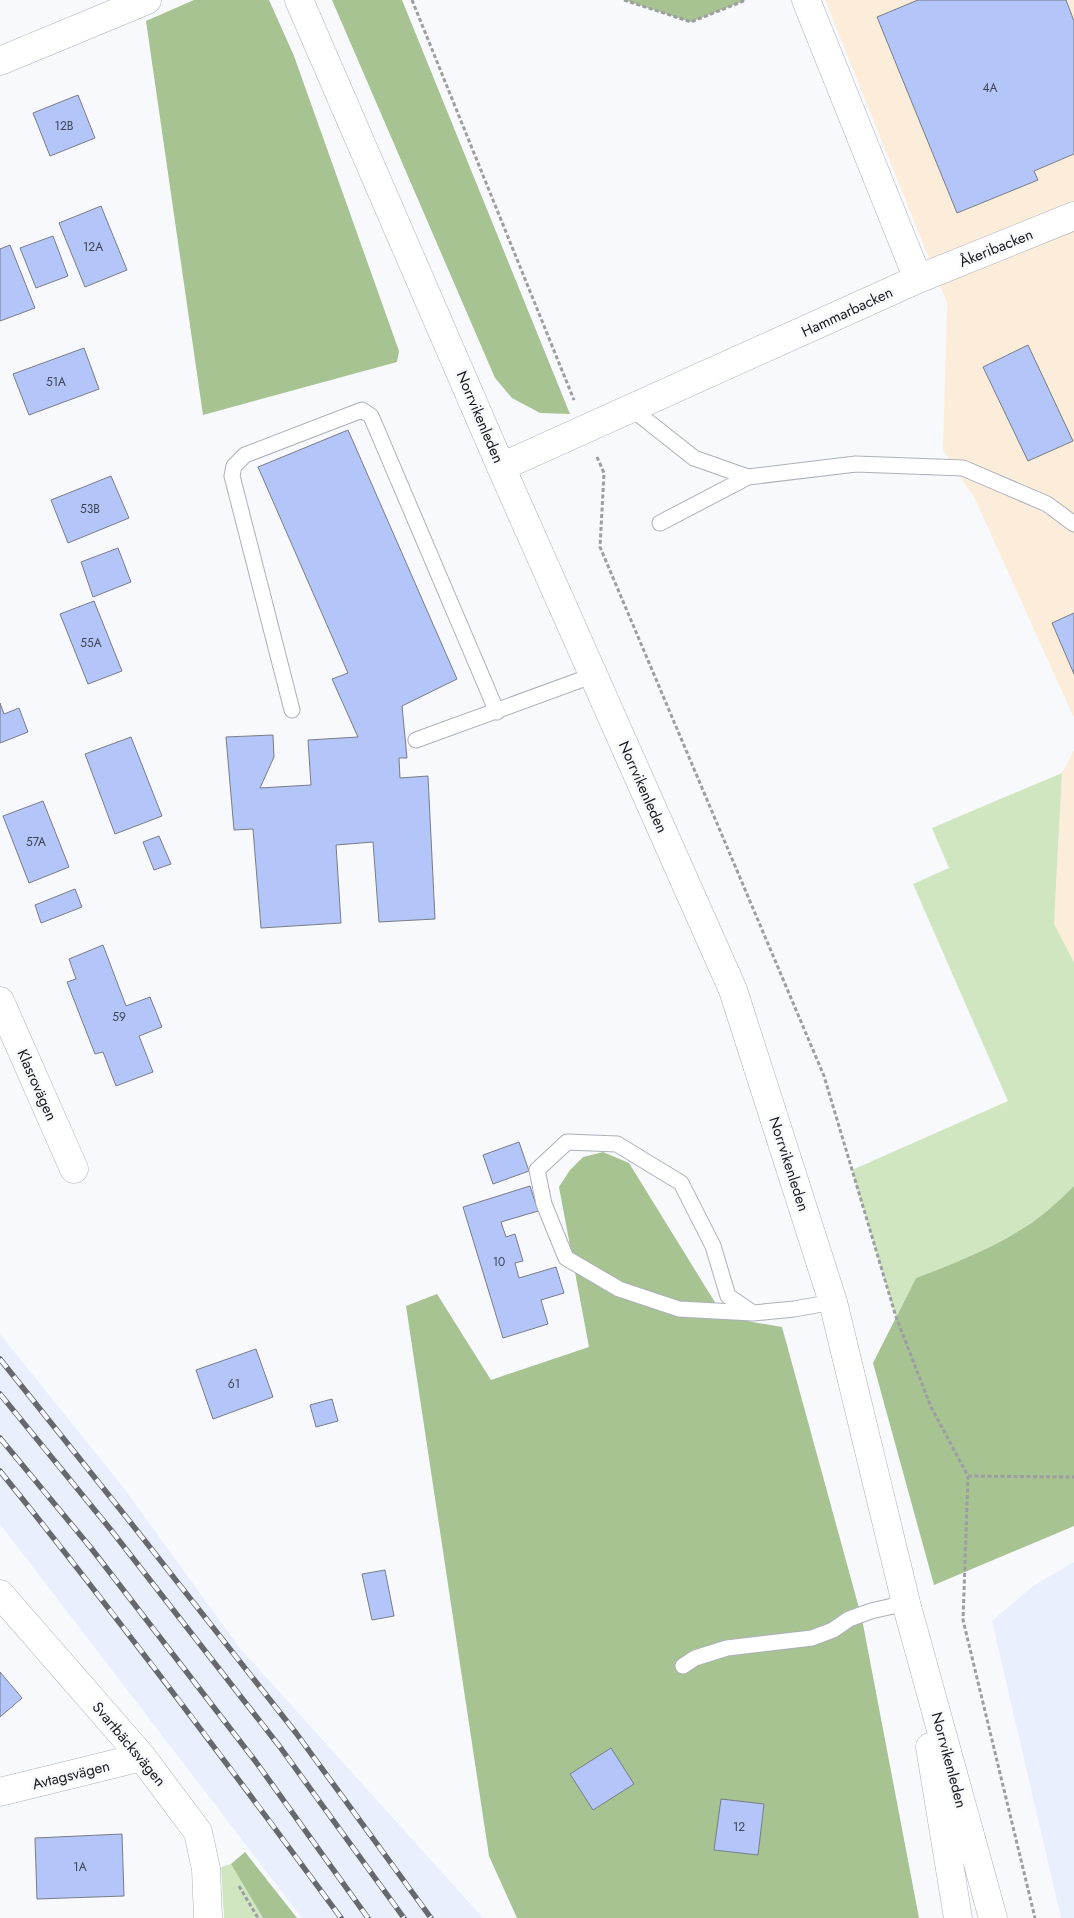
<svg xmlns="http://www.w3.org/2000/svg" width="1074" height="1918" font-family="Jost,sans-serif">
  <style>
    .commercial { fill: #fcedda }
    .built { fill: #eaeffe }
    .green { fill: #d0e6c0 }
    .forest { fill: #a6c391 }
    .building { fill: #b3c5f9; stroke: #797d86 }
    .lines { fill: none; stroke-linecap: round; stroke-linejoin: round }
    .service-casing { stroke: #acb0ba; stroke-width: 17 }
    .minor-casing { stroke: #acb0ba; stroke-width: 29 }
    .secondary-casing { stroke: #acb0ba; stroke-width: 29 }
    .path { stroke: #9d9ea2; stroke-width: 3; stroke-dasharray: 4 2.5; stroke-linecap: butt }
    .service { stroke: #fff; stroke-width: 15 }
    .minor { stroke: #fff; stroke-width: 28 }
    .secondary { stroke: #fff; stroke-width: 28 }
    .rail-casing { stroke: #67686c; stroke-width: 5.5 }
    .rail { stroke: #f8f9fd; stroke-width: 4; stroke-dasharray: 11; stroke-linecap: butt }
    .labels { text-anchor: middle; dominant-baseline: central; stroke-width: 5; stroke-linejoin: round; paint-order: stroke }
    .number-label { font-size: 12px; fill: #3f4454 }
    .street-label { font-size: 15px; fill: #18191d; stroke: #f8f9fd }
  </style>
  <rect width="100%" height="100%" fill="#f8f9fd"/>
  <!-- commercial -->
  <path class="commercial" d="M825,0H1074V718L975,499L943,450L947,303Z
    M1074,750V962L1054,925L1062,773Z"/>
  <!-- built -->
  <path class="built" d="M0,1334L123,1487L239,1647L483,1918H302L0,1524Z
    M1074,1562V1918H1061L992,1621L1033,1586Z"/>
  <!-- green -->
  <path class="green" d="M1062,773L1054,924L1074,962V1186C1057,1203 1038,1220 1017,1232C986,1251 950,1265 916,1278L896,1317L852,1170L1008,1101L913,884L949,868L932,828Z
    M231,1864L263,1918H224L221,1867Z"/>
  <!-- forest -->
  <path class="forest" d="M194,0H269L294,56L399,351L397,362L203,415L146,21Z
    M332,0H402L570,414L540,413L512,398L495,378Z
    M624,0H746L691,22Z
    M603,1152L629,1163L724,1317L782,1327L862,1619L919,1918H517L489,1856L406,1306L437,1294L491,1380L589,1347L559,1187L570,1170L583,1157Z
    M1074,1186V1526L934,1585L873,1363L916,1278C950,1265 986,1251 1017,1232C1038,1220 1057,1203 1074,1186Z
    M245,1852L297,1918H263L231,1864Z"/>
  <!-- building -->
  <path class="building" d="M918,0H1066L1074,21V154L1034,171L1038,180L957,213L877,17Z
    M78,95L95,138L50,156L33,113Z
    M101,206L127,270L85,287L59,223Z
    M53,236L68,276L36,288L20,248Z
    M10,245L35,308L0,321V249Z
    M1028,345L1073,441L1028,461L983,367Z
    M84,348L99,389L29,415L13,374Z
    M348,430L457,679L402,706L407,758H399L400,778L428,776L435,919L379,922L373,842L336,845L341,923L261,928L253,829L234,830L226,737L273,735L274,757L260,788L311,785L308,740L358,737L332,679L348,673L258,467Z
    M111,476L129,518L68,543L51,500Z
    M118,548L131,582L93,597L81,562Z
    M94,601L122,671L88,684L60,614Z
    M1074,613V674L1052,623Z
    M0,703L4,714L19,708L28,732L0,743Z
    M131,737L162,816L115,834L85,754Z
    M43,801L69,867L29,883L3,816Z
    M159,836L171,864L154,870L143,842Z
    M75,889L82,907L41,923L35,905Z
    M103,945L126,1006L150,997L162,1027L139,1036L153,1072L116,1086L103,1052L95,1054L67,982L76,979L69,959Z
    M519,1142L529,1171L493,1184L483,1155Z
    M530,1186L538,1211L501,1222L506,1237L515,1234L523,1261L515,1263L519,1278L556,1267L564,1293L541,1300L548,1324L503,1338L463,1207Z
    M256,1349L273,1397L213,1419L196,1370Z
    M332,1399L338,1421L316,1427L310,1405Z
    M385,1570L394,1616L372,1620L362,1574Z
    M0,1672L22,1698L0,1717Z
    M611,1748L634,1784L593,1810L570,1774Z
    M721,1799L764,1804L758,1855L714,1850Z
    M122,1834L124,1896L37,1899L35,1838Z"/>
  <g class="lines">
    <!-- service casing -->
    <g class="service-casing">
      <path id="service" d="M632,409L694,458L748,477L856,464L963,468L1047,504L1074,524
        M660,523L748,477
        M292,710L232,476L234,466L245,455L362,410L371,416L497,712
        M416,740L594,675
        M753,1313L679,1309L619,1289L566,1258L544,1204L537,1170L567,1142L617,1144L681,1183L713,1246L728,1296L753,1313L794,1309L833,1302
        M683,1666L695,1658L727,1648L812,1638L833,1630L849,1619L871,1611L906,1603"/>
    </g>
    <!-- minor casing -->
    <g class="minor-casing">
      <path id="minor" d="M0,61L147,0
        M918,279L1074,216
        M501,467L918,279L806,0
        M0,1001L74,1169
        M0,1594L142,1757L198,1832L206,1869L208,1918
        M0,1792L142,1757"/>
    </g>
    <!-- secondary casing -->
    <g class="secondary-casing">
      <path id="secondary" d="M299,0L501,467L733,990L833,1302L906,1603L993,1918
        M930,1747L958,1918"/>
    </g>
    <!-- path -->
    <path class="path" d="M412,0L574,400
      M624,0L691,22L746,0
      M597,457L604,473L600,547L824,1076L896,1317L931,1407L968,1476L963,1620L1035,1918
      M968,1476L1074,1477
      M239,1886L258,1918"/>
    <!-- service -->
    <use href="#service" class="service"/>
    <!-- minor -->
    <use href="#minor" class="minor"/>
    <!-- secondary -->
    <use href="#secondary" class="secondary"/>
    <!-- rail casing -->
    <g class="rail-casing">
      <path id="rail" d="M0,1359L127,1518L296,1733L431,1918
        M0,1394L111,1530L280,1747L404,1918
        M0,1438L91,1548L256,1762L368,1918
        M0,1471C118,1617 230,1767 341,1918"/>
    </g>
    <!-- rail -->
    <use href="#rail" class="rail"/>
  </g>
  <g class="labels">
    <!-- number labels -->
    <g class="number-label">
      <text x="990" y="88">4A</text>
      <text x="64" y="126">12B</text>
      <text x="93" y="247">12A</text>
      <text x="56" y="382">51A</text>
      <text x="90" y="509">53B</text>
      <text x="91" y="643">55A</text>
      <text x="36" y="842">57A</text>
      <text x="119" y="1017">59</text>
      <text x="499" y="1262">10</text>
      <text x="234" y="1384">61</text>
      <text x="739" y="1827">12</text>
      <text x="80" y="1867">1A</text>
    </g>
    <!-- street labels -->
    <g class="street-label">
      <text transform="translate(996 248) rotate(-22)">Åkeribacken</text>
      <text transform="translate(847 312) rotate(-25)">Hammarbacken</text>
      <text transform="translate(480 417) rotate(67)">Norrvikenleden</text>
      <text transform="translate(643 787) rotate(66)">Norrvikenleden</text>
      <text transform="translate(37 1085) rotate(66)">Klasrovägen</text>
      <text transform="translate(789 1164) rotate(72)">Norrvikenleden</text>
      <text transform="translate(129 1744) rotate(50)">Svartbäcksvägen</text>
      <text transform="translate(949 1760) rotate(75)">Norrvikenleden</text>
      <text transform="translate(71 1775) rotate(-14)">Avtagsvägen</text>
    </g>
  </g>
</svg>
